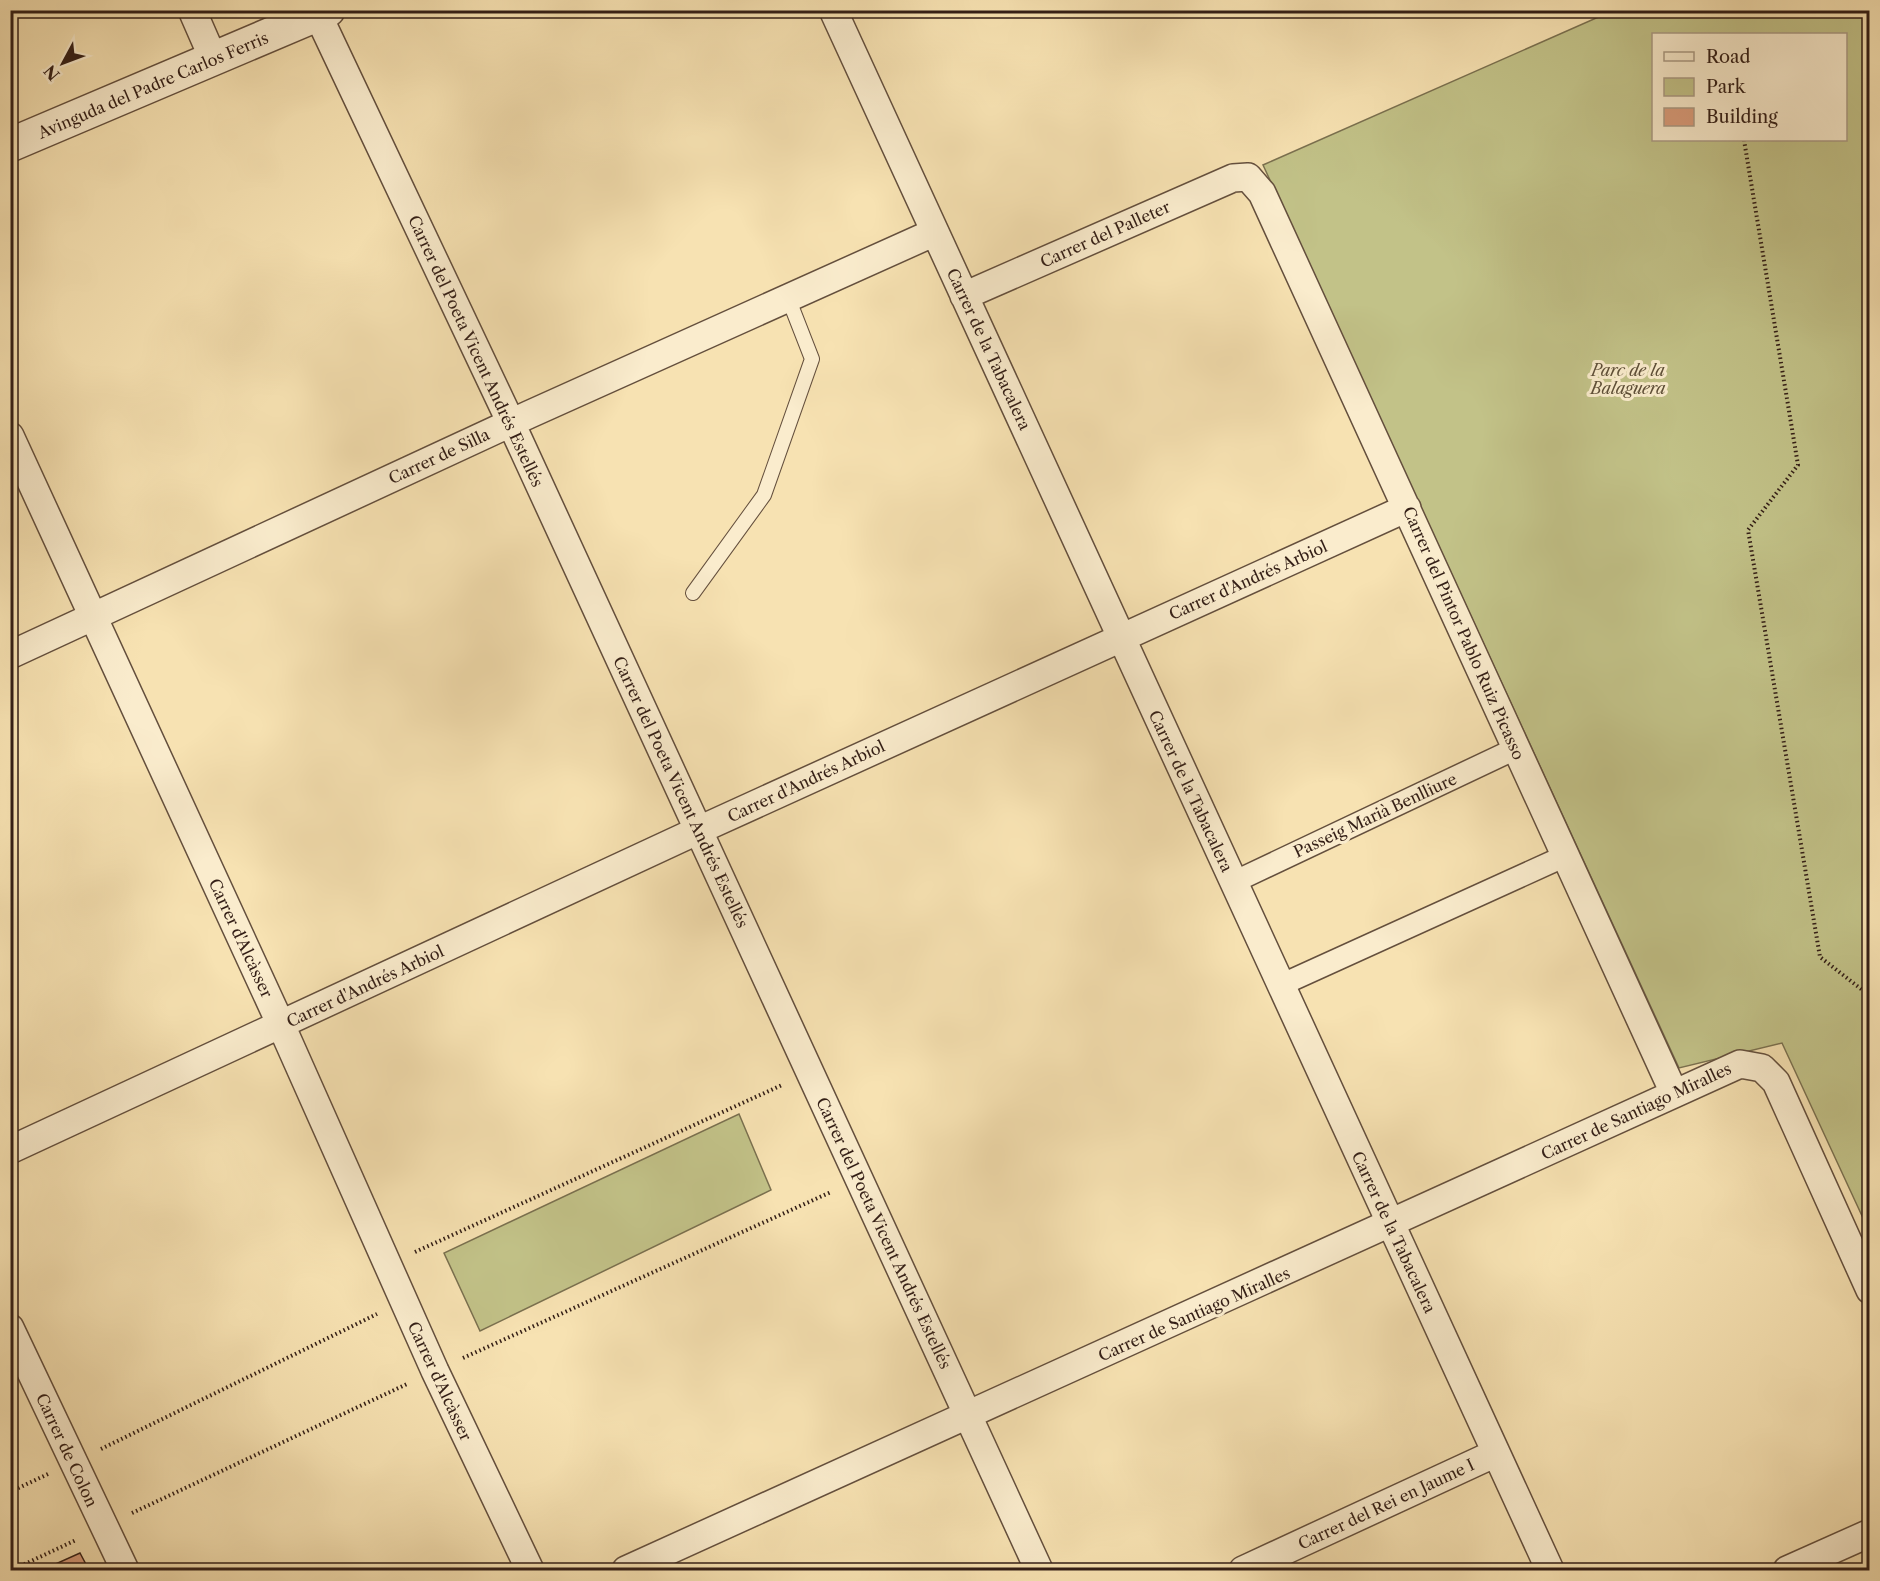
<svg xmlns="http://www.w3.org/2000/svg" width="1880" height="1581" font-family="'Libre Caslon Text',serif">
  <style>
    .green { fill: #c2c288; stroke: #7a704f; stroke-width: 1.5; fill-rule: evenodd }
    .building { fill: #db9d7c; stroke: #331e16; stroke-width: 1.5 }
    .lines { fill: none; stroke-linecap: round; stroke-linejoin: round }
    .service-casing { stroke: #644f3d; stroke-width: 16 }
    .pedestrian-casing { stroke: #644f3d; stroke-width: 24 }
    .minor-casing { stroke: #644f3d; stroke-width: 30 }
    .tertiary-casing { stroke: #644f3d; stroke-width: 36 }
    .path { stroke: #331e16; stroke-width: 4; stroke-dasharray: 1.5 3; stroke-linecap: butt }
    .service { stroke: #faeccd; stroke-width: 14 }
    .pedestrian { stroke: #faeccd; stroke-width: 21 }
    .minor { stroke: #faeccd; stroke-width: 27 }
    .tertiary { stroke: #faeccd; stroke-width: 33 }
    .labels { text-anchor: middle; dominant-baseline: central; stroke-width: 6; stroke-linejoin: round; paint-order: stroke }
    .street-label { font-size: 16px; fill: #331e16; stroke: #faeccd }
    .park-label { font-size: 16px; font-style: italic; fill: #5e4f38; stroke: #faeccd }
  </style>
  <rect width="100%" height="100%" fill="#f7e2b2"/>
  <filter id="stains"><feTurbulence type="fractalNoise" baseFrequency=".00333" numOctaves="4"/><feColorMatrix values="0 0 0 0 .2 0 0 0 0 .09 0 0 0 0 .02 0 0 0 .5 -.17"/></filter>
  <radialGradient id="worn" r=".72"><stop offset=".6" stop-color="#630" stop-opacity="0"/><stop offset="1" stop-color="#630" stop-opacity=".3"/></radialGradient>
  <!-- green -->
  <path class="green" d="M1612,11H1869V1231L1782,1043L1679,1068L1263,165ZM1654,34H1846V140H1654Z
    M739,1114L771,1190L480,1331L444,1253Z"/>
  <!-- building -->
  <path class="building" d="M80,1553L89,1570H50L51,1566Z"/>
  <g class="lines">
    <!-- service casing -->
    <g class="service-casing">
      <path id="service" d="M693,593L764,495L812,359L789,300"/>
    </g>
    <!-- pedestrian casing -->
    <g class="pedestrian-casing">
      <path id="pedestrian" d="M1234,882L1517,748
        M1281,985L1565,856"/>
    </g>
    <!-- minor casing -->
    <g class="minor-casing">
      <path id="minor" d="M192,10L213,58
        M833,10L1550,1570
        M318,15L511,423L1039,1570
        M964,296L1233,178L1248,177L1262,193L1674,1093
        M10,436L281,1025L435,1371L530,1570
        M10,655L528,415L935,232
        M10,1150L699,830L1407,508
        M10,1328L125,1570
        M626,1570L1740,1064L1762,1068L1776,1082L1870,1290
        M1243,1570L1496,1453
        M1787,1570L1870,1533"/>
    </g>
    <!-- tertiary casing -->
    <g class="tertiary-casing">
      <path id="tertiary" d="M10,145L328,10"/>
    </g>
    <!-- path -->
    <path class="path" d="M1744,140L1798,465L1748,530L1820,957L1870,996
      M415,1252L782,1085
      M463,1358L831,1192
      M101,1449L377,1314
      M10,1492L48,1474
      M132,1513L407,1384
      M12,1570L76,1540"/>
    <!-- service -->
    <use href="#service" class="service"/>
    <!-- pedestrian -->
    <use href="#pedestrian" class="pedestrian"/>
    <!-- minor -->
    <use href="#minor" class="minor"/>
    <!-- tertiary -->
    <use href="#tertiary" class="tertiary"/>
  </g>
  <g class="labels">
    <!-- street labels -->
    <g class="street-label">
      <text transform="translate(153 85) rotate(-23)">Avinguda del Padre Carlos Ferris</text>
      <text transform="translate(1105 234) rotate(-24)">Carrer del Palleter</text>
      <text transform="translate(989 349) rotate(65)">Carrer de la Tabacalera</text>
      <text transform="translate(476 351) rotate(65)">Carrer del Poeta Vicent Andrés Estellés</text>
      <text transform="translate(439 456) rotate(-25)">Carrer de Silla</text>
      <text transform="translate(1248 580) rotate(-24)">Carrer d'Andrés Arbiol</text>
      <text transform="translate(1464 633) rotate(66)">Carrer del Pintor Pablo Ruiz Picasso</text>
      <text transform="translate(806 781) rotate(-25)">Carrer d'Andrés Arbiol</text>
      <text transform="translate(1191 791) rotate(65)">Carrer de la Tabacalera</text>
      <text transform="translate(681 792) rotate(65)">Carrer del Poeta Vicent Andrés Estellés</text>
      <text transform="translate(1375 815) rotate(-25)">Passeig Marià Benlliure</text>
      <text transform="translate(241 938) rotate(65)">Carrer d'Alcàsser</text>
      <text transform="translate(365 986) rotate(-25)">Carrer d'Andrés Arbiol</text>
      <text transform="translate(1636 1111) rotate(-25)">Carrer de Santiago Miralles</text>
      <text transform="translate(1394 1232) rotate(65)">Carrer de la Tabacalera</text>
      <text transform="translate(884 1233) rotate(65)">Carrer del Poeta Vicent Andrés Estellés</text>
      <text transform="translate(1194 1314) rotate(-24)">Carrer de Santiago Miralles</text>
      <text transform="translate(440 1381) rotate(65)">Carrer d'Alcàsser</text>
      <text transform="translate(67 1450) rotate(65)">Carrer de Colon</text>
      <text transform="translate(1386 1504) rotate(-25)">Carrer del Rei en Jaume I</text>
    </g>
    <!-- park labels -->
    <g class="park-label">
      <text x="1628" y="370">Parc de la<tspan x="1628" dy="18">Balaguera</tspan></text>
    </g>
  </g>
  <!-- margin -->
  <rect width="1880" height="1581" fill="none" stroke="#f7e2b2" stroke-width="36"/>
  <rect x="12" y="12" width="1856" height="1557" fill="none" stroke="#331e16" stroke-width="3"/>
  <rect x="18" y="18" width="1844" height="1545" fill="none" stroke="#331e16" stroke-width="1.5"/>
  <!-- legend -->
  <rect x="1652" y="33" width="195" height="108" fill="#faeccd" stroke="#aa9a84" stroke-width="1.5"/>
  <rect x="1664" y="52" width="30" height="9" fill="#faeccd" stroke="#aa9a84" stroke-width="1.5"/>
  <text x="1706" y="63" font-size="18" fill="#331e16">Road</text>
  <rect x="1664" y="78" width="30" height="18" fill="#c2c288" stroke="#aa9a84" stroke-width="1.5"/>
  <text x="1706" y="93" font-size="18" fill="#331e16">Park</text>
  <rect x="1664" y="108" width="30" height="18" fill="#db9d7c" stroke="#aa9a84" stroke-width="1.5"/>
  <text x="1706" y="123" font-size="18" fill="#331e16">Building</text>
  <!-- north arrow -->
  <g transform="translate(63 63) rotate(229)" stroke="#faeccd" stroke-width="4.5" paint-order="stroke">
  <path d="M0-4.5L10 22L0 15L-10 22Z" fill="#331e16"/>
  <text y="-9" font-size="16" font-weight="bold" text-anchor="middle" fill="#331e16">N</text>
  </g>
  <rect width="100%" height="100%" filter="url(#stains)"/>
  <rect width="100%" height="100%" fill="url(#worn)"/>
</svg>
